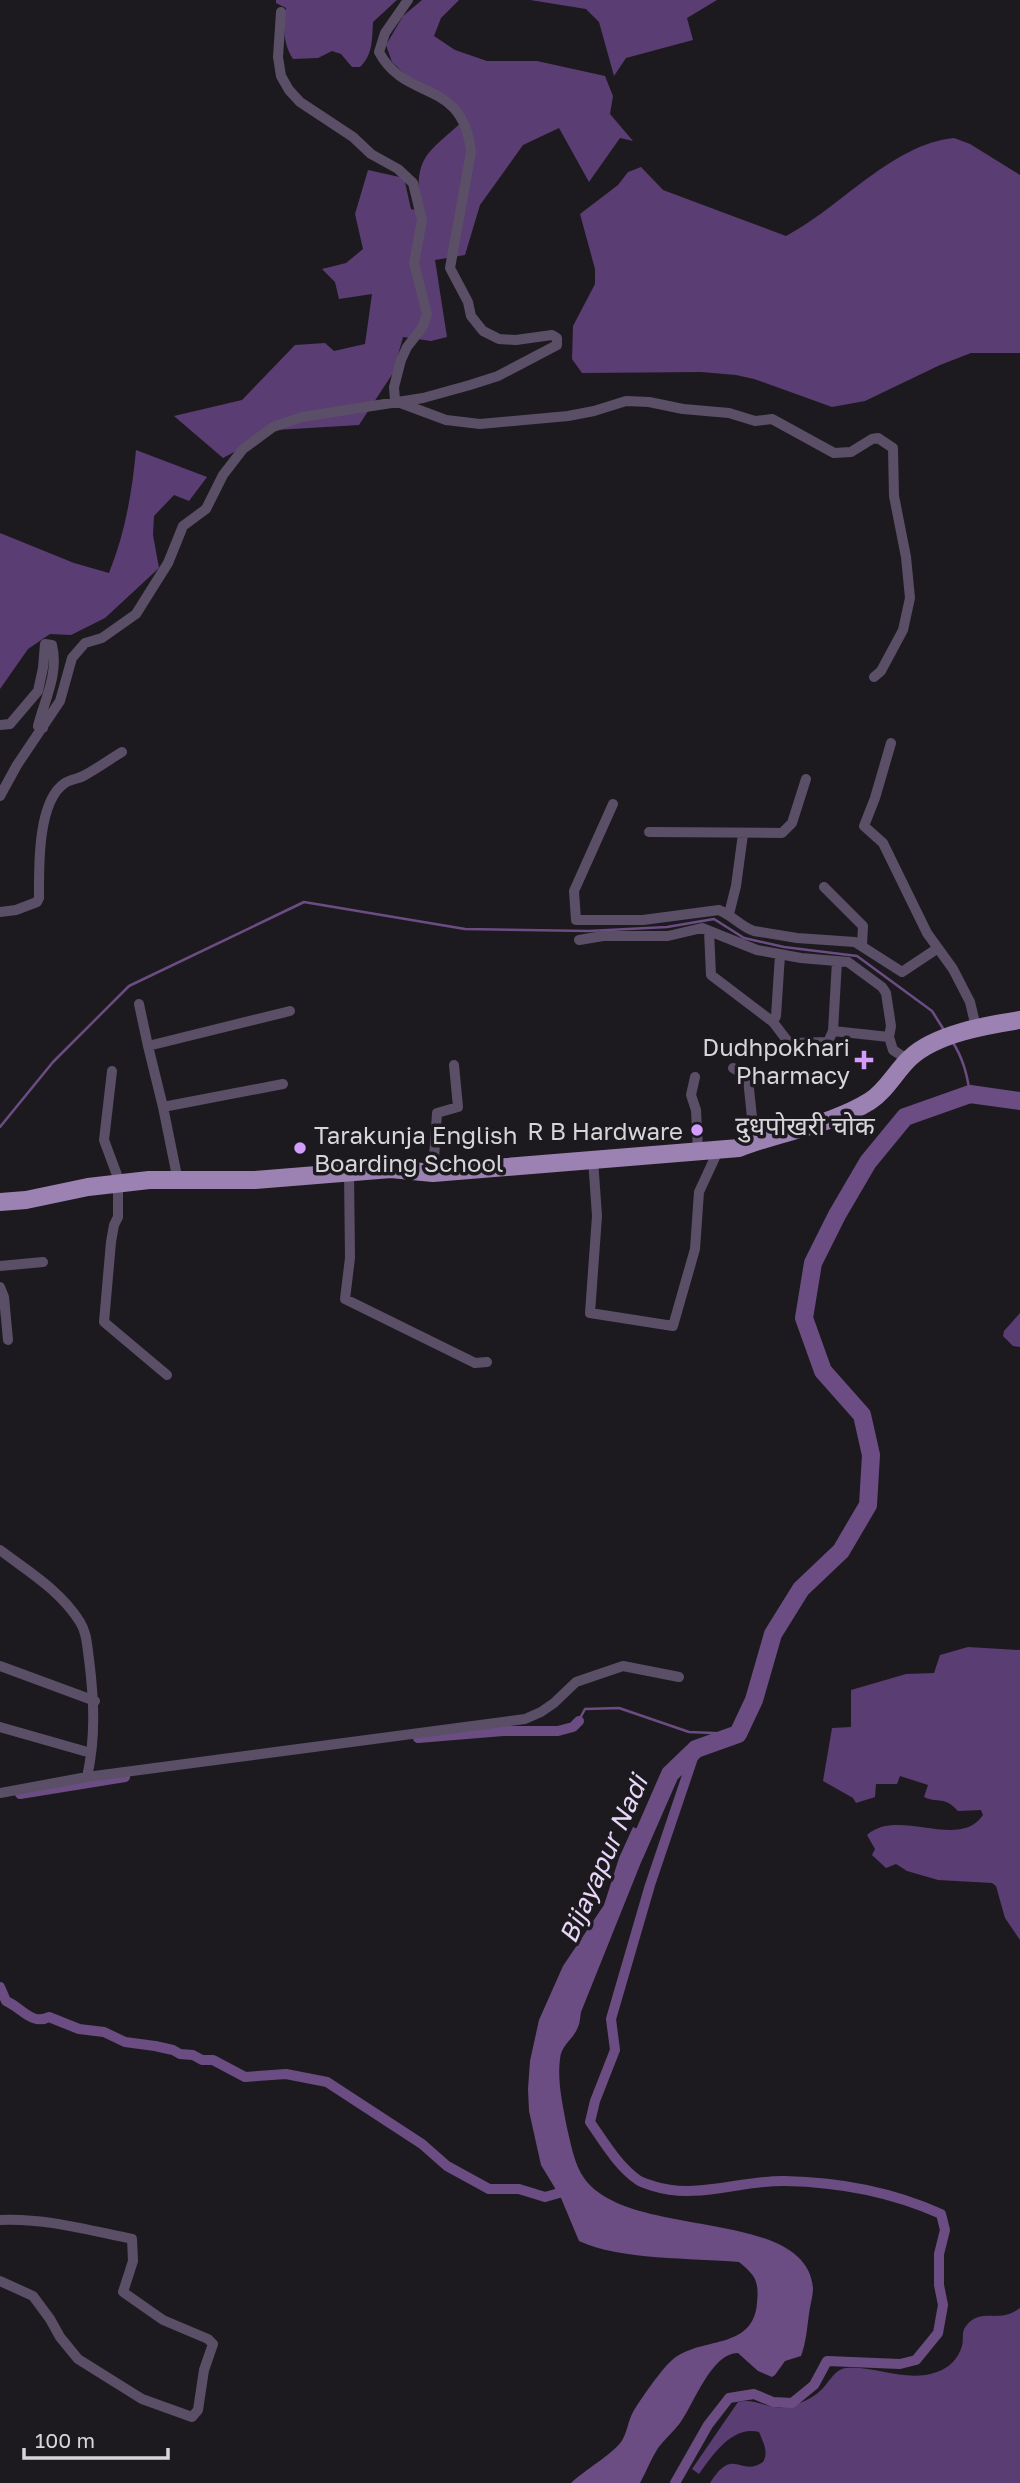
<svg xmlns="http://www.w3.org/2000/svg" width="1020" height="2483" font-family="'Golos Text','Noto Sans Devanagari',sans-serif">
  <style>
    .forest { fill: #5a3d72 }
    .water { fill: #6b4d83 }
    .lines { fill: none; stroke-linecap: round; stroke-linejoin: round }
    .stream { stroke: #6b4d83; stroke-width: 2.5 }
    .canal { stroke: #6b4d83; stroke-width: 10 }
    .river { stroke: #6b4d83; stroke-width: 18 }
    .street { stroke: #5b4f67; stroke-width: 10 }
    .primary { stroke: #9c82b3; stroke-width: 18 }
    .poi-dot { fill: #d29dfd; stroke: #1d1a1f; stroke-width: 2.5 }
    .labels { text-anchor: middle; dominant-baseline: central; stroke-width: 7; stroke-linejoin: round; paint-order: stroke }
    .poi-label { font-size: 24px; fill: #d6d5d8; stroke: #1d1a1f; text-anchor: end }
    .neighbourhood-label { font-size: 26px; fill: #d8d5db; stroke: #1d1a1f }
    .water-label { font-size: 26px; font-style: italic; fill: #e8d7f8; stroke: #1d1a1f }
  </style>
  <rect width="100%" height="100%" fill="#1d1a1f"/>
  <!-- forest -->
  <path class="forest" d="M276,0H397L373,22C372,39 373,55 360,67H352L341,54L332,51L318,58L293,59C283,44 283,26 286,8L276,3Z
    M422,0H459L441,18L434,36L455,50L487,61H537L605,76L613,96L610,114L633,141L620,138L589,182L559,128L523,145L480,205L465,255L435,260L447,337L431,341L403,337L393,373L359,425L276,430L223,458L174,416L242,400L295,345L325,343L334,351L365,344L372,294L339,299L335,282L322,269L346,263L363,249L355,214L368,170L404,178L411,209L420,211C414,155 426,155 464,120L410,79L392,62L386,45L403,16Z
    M530,0H717L687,18L693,40L626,58L614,76L599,22L586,9Z
    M954,138L970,144L1020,175V353H971L940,365L865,401L832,407L754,379L736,375L701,372L582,373L572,359L573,326L595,284V269L580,214L618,185L628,172L641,167L663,190L786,236C840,208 892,144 954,138Z
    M136,450L207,477L189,501L174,495L154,516L153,535L159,568L105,618L71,635L50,634L28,649L0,689V533L74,563L109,573C125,533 132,493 136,450Z
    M1020,1313V1347L1013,1346L1003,1336L1004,1331Z
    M968,1647L1020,1650V1940L1005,1918L996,1886L992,1883L938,1880L907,1871L896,1864L886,1868L872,1855L875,1849L867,1835C898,1807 959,1851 983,1815L981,1810L958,1811C943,1795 939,1804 924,1797L928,1785L900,1776L897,1784H876L875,1797L856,1803L853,1798L823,1781L832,1728L851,1727V1690L906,1674L934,1673L940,1655Z
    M1020,2308V2483H710C734,2445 740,2478 763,2462C769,2452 763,2442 759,2432C732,2425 712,2456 699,2474L692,2469L738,2402C755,2397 772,2412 790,2406C800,2404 812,2398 819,2392C828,2385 834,2369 846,2368C878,2366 906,2383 937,2372C949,2368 958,2359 962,2346C964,2339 961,2332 966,2326C978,2311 991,2318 1005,2315C1010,2314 1016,2311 1020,2308Z"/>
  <!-- water -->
  <path class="water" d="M633,1827L652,1835L581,2012C580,2017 580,2023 578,2027C573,2040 561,2045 560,2059C557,2082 563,2106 567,2128C571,2144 574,2164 584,2178C628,2241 806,2206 813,2288C813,2296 810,2306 809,2314C807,2328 806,2343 801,2356L785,2361L775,2375L772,2377L758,2371L738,2353C711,2353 694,2404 680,2423C673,2432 665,2439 658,2448C651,2459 646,2472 640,2483H571C585,2470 611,2455 621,2442C627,2434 628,2421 633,2412C640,2400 661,2370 671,2361C700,2335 753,2352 757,2303C759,2281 756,2276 739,2262C693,2258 619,2260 579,2241L561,2198L541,2165L529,2111L528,2089L530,2061L539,2020L563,1966L604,1905L619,1858Z"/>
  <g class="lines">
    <!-- stream -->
    <path class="stream" d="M952,1041C963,1058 967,1074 970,1094
      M0,1127L53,1062L129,986L304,902L465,929L589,931L667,927L714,919L744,938L784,947L857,956L932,1011L944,1030
      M579,1720L585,1709L619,1708L689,1732L738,1734"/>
    <!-- canal -->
    <path class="canal" d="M418,1738L503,1731H558L573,1727L579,1721
      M20,1794L125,1777
      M0,1987L6,2001C21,2007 32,2026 49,2017L79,2029L104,2032L125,2042L155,2046L173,2050L180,2054L193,2055L202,2060H213L245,2077L286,2074L327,2082L422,2144L447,2166L489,2189H519L545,2197L570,2190
      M675,2483L708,2425L729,2398L754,2394L773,2402L792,2403L814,2385L827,2361L900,2364L916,2360L938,2333L943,2305L939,2285V2254L945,2230L941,2214C892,2192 839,2182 785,2181C740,2180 697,2200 653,2186C648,2184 642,2183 638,2180C618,2166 604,2142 590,2122L595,2101L615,2050L611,2019L650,1885L696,1749"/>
    <!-- river -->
    <path class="river" d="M635,1854L670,1774L696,1749L738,1734L754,1700L773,1634L801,1589L841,1551L868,1505L871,1455L862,1415L823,1371L804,1318L813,1263L837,1215L868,1162L905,1117L970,1094L1020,1101"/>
    <!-- street -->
    <path class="street" d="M281,12L278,57L281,76L289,90L300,102L353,137L371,154L398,169L413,183L422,220L414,263L427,314L422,328L407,347L401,360L394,387L395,401L446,420L480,424L568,416L594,411L626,401L649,402L683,409L729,413L755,421L772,419L834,453L851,452L872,439L878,438L893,448L894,496L906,557L910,598L903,630L881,671L874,677
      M0,725L10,724L38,691L43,668L45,644L52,645C59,673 45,699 38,726L43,728
      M891,743L875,798L864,826L883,843L927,933L953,969L970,1002L976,1027
      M0,796L17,765L60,701L72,658L85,643L102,638L136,614L168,563L183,526L206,509L223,475L243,449L273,427L302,417L423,398L470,385L498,376L557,345V338L552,335L516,340L499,339L483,331L471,316L468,302L450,268L471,152C463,77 406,103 379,52L385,33L408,0
      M613,804L574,891L576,920H643L719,910C732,915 741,927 754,931L797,938L855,942L902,972L938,948
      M649,832L782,833L792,823L806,779
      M824,887L863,926L862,945
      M0,912L16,910L37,902L39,898C39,869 37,801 65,783C71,779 79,779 85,775C98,768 110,759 122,752
      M729,914L736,886L743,834
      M709,931L711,975L773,1022L789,1043L828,1042L833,1031L889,1037L893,1050L908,1060
      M579,940L603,936H668L702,928L757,950L801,958L848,962L882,987L886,993L891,1026L889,1037
      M139,1004L148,1046
      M773,1022L776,1016L780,955
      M833,1031L837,961
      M733,1068L746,1075L748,1079L753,1127L763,1138
      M112,1071L104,1140L117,1175L116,1184
      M695,1077L691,1095L696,1110L698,1151
      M163,1107L283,1084
      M593,1159L597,1216L590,1313L673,1326L695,1249L699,1192L718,1151
      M349,1172L350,1258L345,1299L475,1363L487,1362
      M433,1173L437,1113L458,1107L454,1065
      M178,1181L163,1107L148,1046L290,1011
      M118,1184V1217L114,1225L111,1242L104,1322L167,1375
      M0,1266L43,1262
      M0,1287L4,1297L8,1340
      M0,1550C29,1572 61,1591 80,1622C87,1633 87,1646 89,1659C94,1699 96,1737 87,1777
      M0,1666L95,1701
      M0,1727L91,1753
      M0,1793L87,1777L525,1719L541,1712L554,1703L576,1682L623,1666L679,1677
      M0,2220C46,2218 88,2230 132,2239L133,2261L123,2292L163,2320L208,2339L213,2344L204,2370L198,2410L192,2417L142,2399L78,2359L60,2337L50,2319L33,2296L0,2281"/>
    <!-- primary -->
    <path class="primary" d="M0,1202L26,1200L88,1187L149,1180H255L391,1169L433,1173L739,1148C781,1131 830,1126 870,1101C886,1091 896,1071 910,1058C935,1034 987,1025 1020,1020"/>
  </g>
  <!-- markers -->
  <g class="poi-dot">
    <path d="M860.5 1049.5h7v7h7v7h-7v7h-7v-7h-7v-7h7z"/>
    <circle cx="697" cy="1130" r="7"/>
    <circle cx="300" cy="1148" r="7"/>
  </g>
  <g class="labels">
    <!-- poi labels -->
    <g class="poi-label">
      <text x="850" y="1046">Dudhpokhari<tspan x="850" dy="28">Pharmacy</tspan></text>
      <text x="683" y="1130">R B Hardware</text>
      <text x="314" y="1134" text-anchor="start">Tarakunja English<tspan x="314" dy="28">Boarding School</tspan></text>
    </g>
    <!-- neighbourhood labels -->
    <g class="neighbourhood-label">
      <text x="805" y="1125">दुधपोखरी चोक</text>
    </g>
    <!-- water labels -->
    <g class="water-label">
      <text transform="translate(603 1859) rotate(-66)">Bijayapur Nadi</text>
    </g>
  </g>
  <!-- scale -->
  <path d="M24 2448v10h144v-10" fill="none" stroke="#d6d5d8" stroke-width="3.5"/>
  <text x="35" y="2448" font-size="21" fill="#d6d5d8" stroke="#1d1a1f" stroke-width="5" paint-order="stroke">100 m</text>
</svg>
